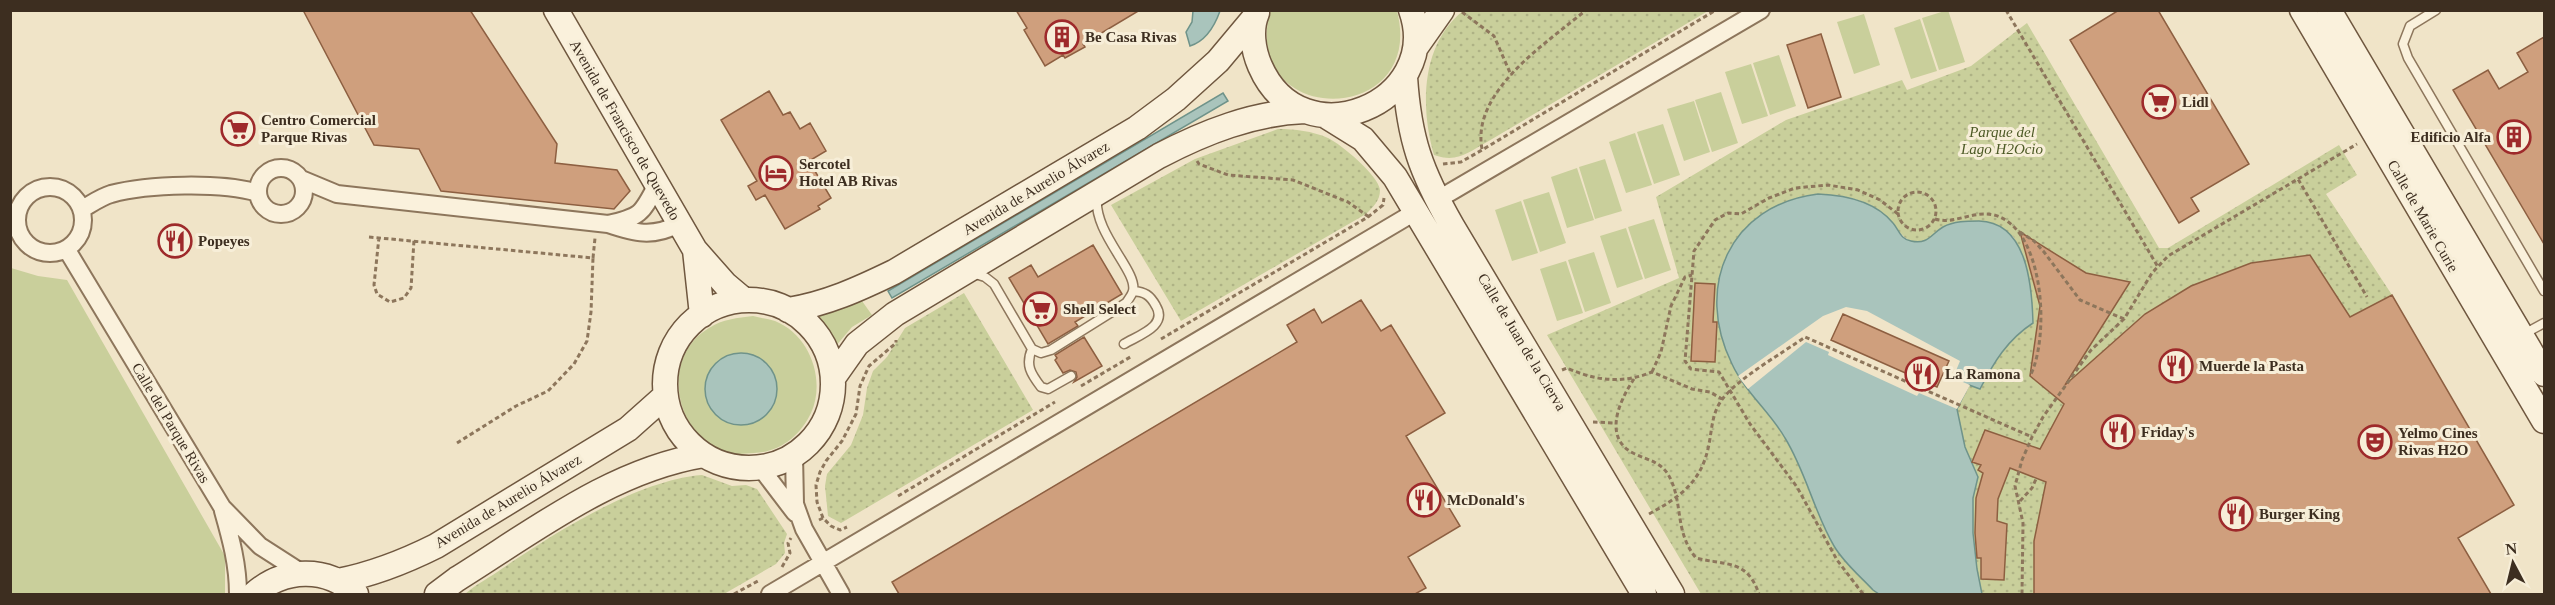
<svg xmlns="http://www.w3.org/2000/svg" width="2555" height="605" font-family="Georgia,serif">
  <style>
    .grass { fill: #c9cf9b; fill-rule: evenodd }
    .park { fill: url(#park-dots) }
    .water { fill: #a9c4bc; stroke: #6f938a; stroke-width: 1.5 }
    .pier { fill: #f0e4c8 }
    .building { fill: #cf9f7d; stroke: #8d5f41; stroke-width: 1.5 }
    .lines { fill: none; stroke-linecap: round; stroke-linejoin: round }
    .lane-casing { stroke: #8d765c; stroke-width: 11 }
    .street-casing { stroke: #8d765c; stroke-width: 20 }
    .secondary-casing { stroke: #6f573f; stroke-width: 27 }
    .path { stroke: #8d765c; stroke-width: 3; stroke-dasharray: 4.5 3; stroke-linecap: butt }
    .lane { stroke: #faf1dc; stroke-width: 8 }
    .street { stroke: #faf1dc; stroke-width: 16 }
    .secondary { stroke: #faf1dc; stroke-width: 24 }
    .labels { text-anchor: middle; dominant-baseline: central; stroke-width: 6; stroke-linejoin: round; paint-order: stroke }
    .poi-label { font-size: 15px; font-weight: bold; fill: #3d2e20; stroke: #f7eed8; text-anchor: start }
    .street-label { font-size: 15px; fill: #3d2e20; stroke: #f7eed8 }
    .park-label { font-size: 15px; font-style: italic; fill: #4d5a26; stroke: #f7eed8 }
  </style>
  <defs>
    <pattern id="park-dots" width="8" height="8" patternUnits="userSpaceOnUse" patternTransform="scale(1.5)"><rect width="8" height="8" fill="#c9cf9b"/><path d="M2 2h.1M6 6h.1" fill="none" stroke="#aeb285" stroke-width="1.8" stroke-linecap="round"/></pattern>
  </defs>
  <rect width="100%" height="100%" fill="#f0e4c8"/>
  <!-- grass -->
  <path class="grass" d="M1948,10L1965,62L1939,70L1922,18Z
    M1270,11H1397C1427,127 1240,129 1270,11Z
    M1864,14L1880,65L1854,74L1837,22Z
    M1920,19L1937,71L1911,79L1894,28Z
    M1779,55L1796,106L1770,115L1753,63Z
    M1751,64L1768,116L1742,124L1725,72Z
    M1721,92L1738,143L1712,152L1695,100Z
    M1694,101L1710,152L1684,161L1667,109Z
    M1663,124L1680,175L1654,184L1637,132Z
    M1635,133L1652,185L1626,193L1609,142Z
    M1605,159L1622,211L1595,219L1579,167Z
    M1577,168L1594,220L1567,228L1551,177Z
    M1549,192L1566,243L1540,252L1523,200Z
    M1521,201L1538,253L1512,261L1495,210Z
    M1654,219L1671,270L1645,279L1628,227Z
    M1626,228L1643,279L1617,288L1600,236Z
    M1594,252L1611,303L1585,312L1568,260Z
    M1566,261L1583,313L1557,321L1540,269Z
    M11,268L38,276L67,280L225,556V594H11Z
    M862,301L872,315L852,327L835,347L828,332L815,318Z
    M753,316C760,318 768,319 775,321C810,335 826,380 811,413C800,436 780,452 754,453C747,453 738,455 731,453C675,441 658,358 709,328C723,319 737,318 753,316ZM734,354H747L758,358L769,411L759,420L748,424Z"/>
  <!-- park -->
  <path class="park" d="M1463,11V10L1708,11L1487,142C1467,153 1457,163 1434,155C1420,107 1421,44 1463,11Z
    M2027,23L2159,248H2168L2339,145L2357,175L2326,194L2392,295L2350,317L2310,255L2251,263L2191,286L2145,314L2069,394L2028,475L2046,482L2034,541V594H1982L1977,569L1973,533V498L1978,477L1965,447L1957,409L1970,385L1989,370L2008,343L2033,323C2030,292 2028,264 2013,236L1942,228C1907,264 1902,225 1877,209C1855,195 1828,193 1804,196L1738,376L1785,437L1808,482L1824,527L1834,547L1846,562L1879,594H1701L1547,335L1679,278L1656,197L1786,120L1902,80L1907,90L1971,66Z
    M1278,129C1295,129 1312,131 1328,138C1341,144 1379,176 1380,190C1380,201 1373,207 1366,214L1181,321L1111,205L1195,159Z
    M964,293L1033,410L841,523L828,516L825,486L827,474L851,445L863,415L867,388L873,371L887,357L905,328Z
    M702,475L732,486L746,485L757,489L787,534L784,543L785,553L776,564L724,594H465C476,584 491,577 503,568C556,532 638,480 702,475Z"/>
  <!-- water -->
  <path class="water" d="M1193,11H1220C1215,25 1206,41 1190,46L1186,32L1192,22Z
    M1223,93L1228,101L892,298L888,291Z
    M1818,194C1844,195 1875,201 1893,223C1899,230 1900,239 1911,241C1928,245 1931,234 1943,227C1954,221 1967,221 1979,221C2027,222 2032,285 2033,323C2007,340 1994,362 1980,389L1969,385L1957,409L1965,447L1978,477L1973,498V533L1977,569L1982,594H1879L1873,590C1860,576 1844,563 1834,546C1814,512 1806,472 1785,438C1770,412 1745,392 1732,364C1694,287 1729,205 1818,194Z
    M705 389a36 36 0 1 1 72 0a36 36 0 1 1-72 0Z"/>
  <!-- pier -->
  <path class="pier" d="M1846,307L1867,311L1960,361L1953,378L1970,385L1957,409L1919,393L1917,396L1828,355L1829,352L1806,342L1748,389L1738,376L1823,316Z"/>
  <!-- building -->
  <path class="building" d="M303,10H470L557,144L555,163L617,170L630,191L614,209L441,191L419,149L374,145Z
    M1016,10H1140L1083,44L1085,47L1065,58L1063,55L1045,66L1024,30L1027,28Z
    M2119,10H2158L2249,164L2191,198L2199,211L2179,223L2070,40Z
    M1821,34L1841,97L1808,108L1787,45Z
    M2544,37V244L2453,90L2488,70L2499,89L2528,72L2517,53Z
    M769,91L783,115L790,112L800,129L810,123L826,151L809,161L831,198L818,206L820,209L785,229L765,195L756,200L748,186L757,181L721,120Z
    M2020,232L2086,273L2130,282L2065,385L2145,314L2191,286L2251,263L2310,255L2350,317L2392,295L2514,505L2458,538L2491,594H2034V541L2046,482L2010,468L1998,499L1997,521L2007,524L2004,580L1981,579V558H1977L1975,533L1976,498L1983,473L1978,470L1981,465L1972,462L1985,430L2040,449L2064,404L2030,376L2040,306Z
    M1093,245L1122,294L1075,322L1078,326L1048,344L1009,278L1031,265L1038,277Z
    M1695,283L1715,284L1713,322H1717L1715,362L1691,361Z
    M1361,300L1381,331L1391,325L1445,413L1406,436L1460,526L1408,557L1426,588L1415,594H899L892,582L1297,342L1287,325L1314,309L1322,323Z
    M1843,314L1949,361L1937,387L1831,340Z
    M1084,337L1102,366L1074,382L1077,377L1076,372L1070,370L1063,373L1055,360L1057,358L1055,355Z"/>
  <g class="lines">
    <!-- lane casing -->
    <g class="lane-casing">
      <path id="lane" d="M2436,10L2410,26L2403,44L2408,58L2544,291
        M972,273L985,277L994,284L1032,349L1041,353L1051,350L1126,303C1128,300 1132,295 1133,291C1138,271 1093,233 1097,197
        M2522,335L2544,323
        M1124,344C1139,335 1168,326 1156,306C1150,295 1145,292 1133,291
        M1032,349C1025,365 1031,374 1041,387L1048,389L1071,376"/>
    </g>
    <!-- street casing -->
    <g class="street-casing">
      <path id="street" d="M258 191a23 23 0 1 1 46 0a23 23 0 1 1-46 0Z
        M301,179L337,194L608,224C635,233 652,238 679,224
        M17 220a33 33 0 1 1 66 0a33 33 0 1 1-66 0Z
        M1437,200L1761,10
        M82,209C91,204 101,197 111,194C148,184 221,182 258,193
        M608,224C640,217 642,214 656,186
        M67,250L222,507L260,546L302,573
        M794,455L795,504L804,529L841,594
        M760,467L795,513
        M223,511C231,539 238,565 238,594
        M770,594L1415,212"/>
    </g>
    <!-- secondary casing -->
    <g class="secondary-casing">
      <path id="secondary" d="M556,10L695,250L725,284L744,300
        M2302,10L2544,421
        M2329,10L2544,374
        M1257,13C1250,29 1253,50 1260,66C1302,163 1444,102 1411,10
        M1416,47L1442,10
        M1405,77C1409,139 1421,172 1452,226L1672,594
        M1326,116L1363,139L1395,177L1644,594
        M695,250L702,315
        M665 384a84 84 0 1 1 168 0a84 84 0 1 1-168 0Z
        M788,310C826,304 859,289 894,272L1137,128L1176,99L1218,61L1254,18
        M833,378L857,344L895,314L1159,156C1205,132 1253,113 1305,111
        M338,581C374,574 404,562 436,546L628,429L665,396
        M254,594C284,568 326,566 356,594
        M437,594L457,579C534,531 612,470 704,455"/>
    </g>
    <!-- path -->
    <path class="path" d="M2006,10L2158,267
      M1462,12L1494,36L1511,75
      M1482,149C1471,91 1547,43 1586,10
      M1197,161L1199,164L1228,175L1293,180L1348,202L1369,217
      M1443,164L1461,162L1482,150L1716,10
      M2298,179L2357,144
      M1898 211a19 19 0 1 1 38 0a19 19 0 1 1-38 0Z
      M1935,219C1954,225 1973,210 1994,215C2045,228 2050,338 2030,376
      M2020,232L2034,241L2044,252L2080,300L2124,319
      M369,237L593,258L595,238
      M379,237L374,285L377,294L390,302L404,298L411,288L414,240
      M1161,339L1368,217L1383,205L1384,198
      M1562,370L1567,368C1596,381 1623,384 1652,372L1692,389L1710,392L1722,399
      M1652,372L1661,352L1671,306L1685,277L1692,275
      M1634,379C1619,401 1602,439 1635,454C1650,461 1663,462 1671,480C1683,507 1675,532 1696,558C1727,566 1747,559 1759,594
      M1081,386L1132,356
      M1593,422L1615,423
      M457,443L516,406L548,391L574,364L587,341L591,312L593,258
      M898,496L1055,402
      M2020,501L2032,488L2036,479
      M1649,514C1680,497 1702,482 1709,444C1712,429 1712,414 1721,401C1736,379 1783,353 1805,337L2032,437
      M823,518L817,502L816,485L820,472L826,461L842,441L856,414L860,386L869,366L896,343V340
      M819,520L823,518L831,526L840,530L847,527
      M782,567L790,553L788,543L791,538
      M734,594L758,581
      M1863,594L1837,560L1797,487L1750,424L1719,372L1691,369L1685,361L1694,251L1715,220L1728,213L1741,214L1769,198L1795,188L1828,185L1858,190L1880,200L1898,214
      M2022,594L2023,523L2015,486L2022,460L2032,437L2043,417L2091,350L2124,319L2152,273L2168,256L2298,179L2367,297"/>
    <!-- lane -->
    <use href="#lane" class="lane"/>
    <!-- street -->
    <use href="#street" class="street"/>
    <!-- secondary -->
    <use href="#secondary" class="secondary"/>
  </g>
  <!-- icons -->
  <defs>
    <g id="building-ring" transform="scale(1.725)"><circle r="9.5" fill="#f7eed8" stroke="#9e2a2b" stroke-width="1.5"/><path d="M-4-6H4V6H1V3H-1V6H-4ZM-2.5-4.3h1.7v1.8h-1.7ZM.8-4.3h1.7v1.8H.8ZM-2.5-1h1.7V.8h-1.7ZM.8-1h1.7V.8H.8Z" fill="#9e2a2b"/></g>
    <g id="supermarket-ring" transform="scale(1.725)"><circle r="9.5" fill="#f7eed8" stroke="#9e2a2b" stroke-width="1.5"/><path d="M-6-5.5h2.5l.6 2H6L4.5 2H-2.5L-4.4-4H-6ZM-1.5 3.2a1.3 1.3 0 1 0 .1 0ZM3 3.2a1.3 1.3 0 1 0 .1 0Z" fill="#9e2a2b"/></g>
    <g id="hotel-ring" transform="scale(1.725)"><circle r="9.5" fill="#f7eed8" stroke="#9e2a2b" stroke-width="1.5"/><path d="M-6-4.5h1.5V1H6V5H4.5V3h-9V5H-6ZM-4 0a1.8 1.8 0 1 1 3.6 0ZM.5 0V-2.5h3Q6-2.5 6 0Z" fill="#9e2a2b"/></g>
    <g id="restaurant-ring" transform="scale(1.725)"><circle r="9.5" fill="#f7eed8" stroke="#9e2a2b" stroke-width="1.5"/><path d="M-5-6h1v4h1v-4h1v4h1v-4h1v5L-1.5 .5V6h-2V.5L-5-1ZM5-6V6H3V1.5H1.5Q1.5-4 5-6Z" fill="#9e2a2b"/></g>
    <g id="theatre-ring" transform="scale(1.725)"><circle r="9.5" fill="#f7eed8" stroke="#9e2a2b" stroke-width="1.5"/><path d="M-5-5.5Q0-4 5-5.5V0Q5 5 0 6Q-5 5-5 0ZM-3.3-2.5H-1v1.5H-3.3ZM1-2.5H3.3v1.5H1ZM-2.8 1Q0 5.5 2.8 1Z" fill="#9e2a2b"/></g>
  </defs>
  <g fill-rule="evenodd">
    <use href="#building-ring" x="1062" y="37"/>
    <use href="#supermarket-ring" x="2159" y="102"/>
    <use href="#supermarket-ring" x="238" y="129"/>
    <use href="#building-ring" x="2514" y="137"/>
    <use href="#hotel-ring" x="776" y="173"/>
    <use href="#restaurant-ring" x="175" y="241"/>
    <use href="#supermarket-ring" x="1040" y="309"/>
    <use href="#restaurant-ring" x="2176" y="366"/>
    <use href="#restaurant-ring" x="1922" y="374"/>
    <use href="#restaurant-ring" x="2118" y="432"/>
    <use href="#theatre-ring" x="2375" y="442"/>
    <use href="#restaurant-ring" x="1424" y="500"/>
    <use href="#restaurant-ring" x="2236" y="514"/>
  </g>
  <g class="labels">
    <!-- poi labels -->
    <g class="poi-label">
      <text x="1085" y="37">Be Casa Rivas</text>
      <text x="2182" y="102">Lidl</text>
      <text x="261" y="120">Centro Comercial<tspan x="261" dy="17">Parque Rivas</tspan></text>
      <text x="2491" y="137" text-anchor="end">Edificio Alfa</text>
      <text x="799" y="164">Sercotel<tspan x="799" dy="17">Hotel AB Rivas</tspan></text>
      <text x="198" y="241">Popeyes</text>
      <text x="1063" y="309">Shell Select</text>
      <text x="2199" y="366">Muerde la Pasta</text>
      <text x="1945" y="374">La Ramona</text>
      <text x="2141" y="432">Friday's</text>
      <text x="2398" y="433">Yelmo Cines<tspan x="2398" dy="17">Rivas H2O</tspan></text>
      <text x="1447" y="500">McDonald's</text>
      <text x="2259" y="514">Burger King</text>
    </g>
    <!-- street labels -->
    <g class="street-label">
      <text transform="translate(625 130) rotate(60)">Avenida de Francisco de Quevedo</text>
      <text transform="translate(1036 188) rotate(-31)">Avenida de Aurelio Álvarez</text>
      <text transform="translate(2423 216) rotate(60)">Calle de Marie Curie</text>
      <text transform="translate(1522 342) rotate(59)">Calle de Juan de la Cierva</text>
      <text transform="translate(171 423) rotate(59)">Calle del Parque Rivas</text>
      <text transform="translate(508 501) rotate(-31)">Avenida de Aurelio Álvarez</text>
    </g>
    <!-- park labels -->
    <g class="park-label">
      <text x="2002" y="132">Parque del<tspan x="2002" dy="17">Lago H2Ocio</tspan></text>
    </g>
  </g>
  <!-- border -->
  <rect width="2555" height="605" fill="none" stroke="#3d2e20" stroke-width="24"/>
  <!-- north arrow -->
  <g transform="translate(2513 563) rotate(353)" stroke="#f7eed8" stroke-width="4.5" paint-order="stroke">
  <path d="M0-4.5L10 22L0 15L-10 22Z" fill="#3d2e20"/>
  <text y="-9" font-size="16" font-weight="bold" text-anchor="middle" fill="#3d2e20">N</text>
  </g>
</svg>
